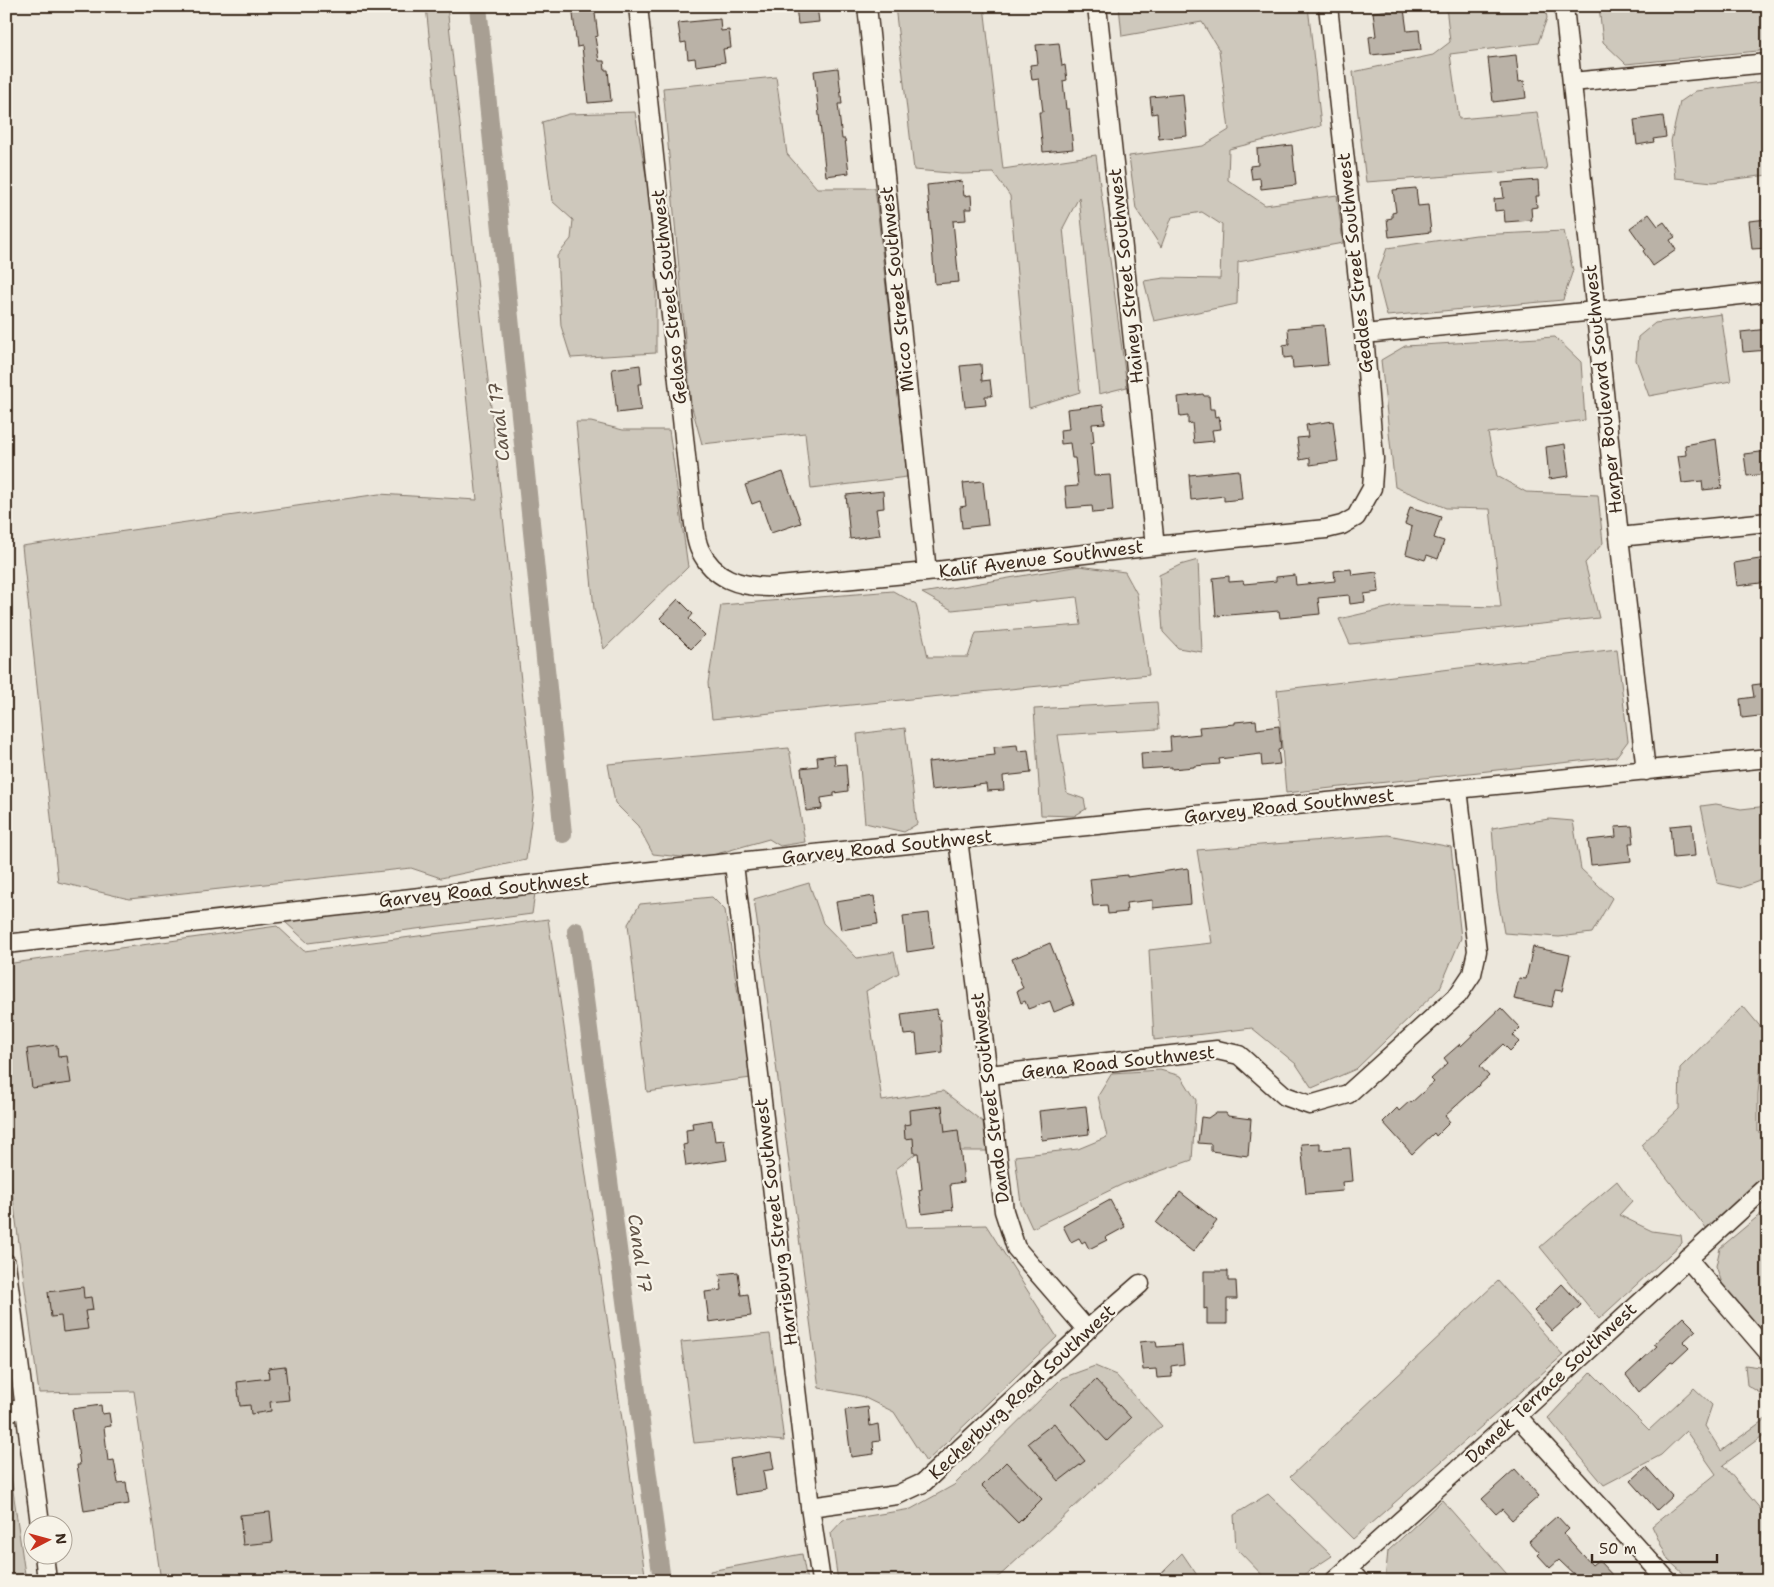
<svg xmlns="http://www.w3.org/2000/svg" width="1774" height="1587" font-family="'Shantell Sans',sans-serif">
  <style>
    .green { fill: #cec8bc; stroke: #84796d }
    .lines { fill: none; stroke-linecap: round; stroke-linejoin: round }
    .canal { stroke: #a89f93; stroke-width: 18 }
    .building { fill: #bab2a7; stroke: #3b2a1e }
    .minor-casing { stroke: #3b2a1e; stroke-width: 21 }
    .minor { stroke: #f7f3e8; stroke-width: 18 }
    .labels { text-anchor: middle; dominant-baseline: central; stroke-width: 4.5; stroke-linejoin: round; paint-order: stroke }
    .street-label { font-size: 18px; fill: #3b2a1e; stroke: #f7f3e8 }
    .water-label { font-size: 19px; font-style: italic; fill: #615347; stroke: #f7f3e8 }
  </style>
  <rect width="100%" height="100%" fill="#ece7dc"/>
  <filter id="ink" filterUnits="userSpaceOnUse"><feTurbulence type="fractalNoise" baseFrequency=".02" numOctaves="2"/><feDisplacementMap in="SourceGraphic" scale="10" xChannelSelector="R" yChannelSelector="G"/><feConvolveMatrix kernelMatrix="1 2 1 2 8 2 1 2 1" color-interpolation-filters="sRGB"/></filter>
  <g filter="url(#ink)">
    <!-- green -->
    <path class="green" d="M426,6H447L534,799L526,860L441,878L411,868L129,899L58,882L22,546L379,494L477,500Z
      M895,6H984L1003,169L1096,155L1127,387L1099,394L1079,197L1063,228L1080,392L1029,408L1010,196L994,173L962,174L914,170Z
      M1119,6H1308L1321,126L1229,149L1228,180L1265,205L1337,195L1343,243L1238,262L1237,304L1154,321L1144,281L1164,278L1220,279L1222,225L1202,212L1172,217L1161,247L1136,209L1129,156L1203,146L1229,130L1219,50L1202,22L1122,36Z
      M1446,6H1545L1547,18L1538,43L1450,54L1459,119L1537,112L1547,169L1366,182L1353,72L1433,55L1450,42Z
      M1599,6H1768V50L1626,64L1603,42Z
      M776,77L787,154L817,188H875L907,477L811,489L805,433L702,444L691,404L663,88Z
      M1768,81V175L1713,182L1675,178L1671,141L1680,102L1696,91Z
      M635,112L656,233V353L571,358L561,326L557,256L571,239L573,220L552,201L542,122L569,114Z
      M1564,231L1573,270L1563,300L1387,316L1377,277L1387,248L1476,235Z
      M1721,314L1731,381L1649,396L1636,360L1638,337L1655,323Z
      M1555,337L1581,362L1585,420L1488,433L1497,476L1526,492L1598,495L1603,543L1585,563L1599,618L1350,644L1339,619L1400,605L1501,607L1490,509L1446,508L1395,487L1381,360L1405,346Z
      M576,422H591L623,430H669L688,567L604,649L594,609Z
      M1198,560L1202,652L1178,648L1163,632L1159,575L1180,565Z
      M1079,566L1125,572L1137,594L1149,675L712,719L708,683L721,605L893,591L916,604L928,657H968L976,633L1081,625L1077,597L952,610L922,593Z
      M1617,649L1628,741L1616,757L1286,793L1277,690Z
      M1157,702L1159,729L1058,735L1067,793L1084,799L1086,809L1074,816L1041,815L1034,709Z
      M905,728L917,824L904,832L865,823L857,734Z
      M789,748L805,842L780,846L769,839L699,859L653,854L638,826L615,803L608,764Z
      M1716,804L1741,809L1768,806V878L1740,888L1717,883L1701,806Z
      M1549,819L1573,821L1581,869L1612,898L1592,933L1559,937L1504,933L1497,893L1492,828Z
      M1388,835L1451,847L1461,938L1440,988L1356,1069L1312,1088L1296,1064L1252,1028L1154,1040L1149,950L1212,943L1197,850Z
      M809,883L823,923L857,958L894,952L899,973L866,991L882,1101L943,1091L983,1122L987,1151H919L896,1169L907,1227L986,1225L1057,1337L926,1462L894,1412L861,1396L819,1388L754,899Z
      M535,893L532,914L308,943L284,921Z
      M712,897L725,910L751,1078L647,1092L628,924L640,904Z
      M548,919L646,1581H161L134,1391L39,1393L6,1146V964L277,926L304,951Z
      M1743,1006L1764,1031L1758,1094V1132L1768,1133V1172L1707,1229L1641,1145L1679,1109L1680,1068Z
      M1160,1070L1181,1076L1196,1100L1192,1160L1123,1184L1032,1228L1021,1204L1015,1156L1078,1149L1107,1137L1098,1096L1112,1073Z
      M1617,1181L1632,1201L1619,1215L1652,1231L1681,1235L1682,1243L1599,1319L1540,1247Z
      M1768,1208V1337L1723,1286L1716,1266L1720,1248Z
      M1498,1281L1563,1355L1353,1539L1290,1477Z
      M770,1334L784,1441L749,1438L694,1443L681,1342Z
      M1745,1365L1768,1368V1398L1747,1385Z
      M1095,1366L1116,1375L1162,1426L994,1581H838L831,1533L843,1520L911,1509L954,1485L1062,1378Z
      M1591,1372L1649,1430L1694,1388L1712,1405L1705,1426L1721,1451L1768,1417V1432L1723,1465L1768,1518V1581H1692L1668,1560L1652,1526L1716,1474L1686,1431L1661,1455L1604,1485L1548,1418Z
      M6,1442L26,1581H6Z
      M1268,1494L1332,1556L1294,1581H1268L1236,1548L1234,1515Z
      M1442,1500L1513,1581H1385L1388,1551Z
      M1182,1553L1201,1581H1154Z
      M802,1554L807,1581H712L710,1571Z"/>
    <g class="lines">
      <!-- canal -->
      <path class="canal" d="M478,6L563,834
        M576,931L662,1581"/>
    </g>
    <!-- building -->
    <path class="building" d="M572,6H594L598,36L595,37L599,61H604L605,70H608L611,101L588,103L582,46L577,47Z
      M796,6H817L819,22L798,24Z
      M1404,9L1407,31L1419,30L1421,50L1371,55L1369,37L1376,36L1373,12Z
      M720,19L721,31L729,30L731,48L723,49L725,62L696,66L695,58L688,59L686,42L681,43L678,23Z
      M1059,43L1062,66L1065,65L1067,80L1063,81L1066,109H1069L1073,149L1043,152L1039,112H1043L1039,79L1032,80L1030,65L1038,64L1036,45Z
      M1516,55L1519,82L1524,81L1526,98L1493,102L1488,58Z
      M838,68L842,104H838L842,139H845L849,173L826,176L814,71Z
      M1183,94L1187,136L1159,139L1157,113L1152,114L1150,97Z
      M1663,116L1666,137L1653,139L1654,142L1637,145L1634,120Z
      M1292,145L1296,185L1261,189L1260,178L1252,179L1250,166L1258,165L1257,149Z
      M1538,180L1539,196H1536L1537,207L1531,208L1532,220L1505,222L1504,210L1495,211L1494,199L1504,198L1502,183Z
      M962,181L964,196L971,195L972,209H965L966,220L953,221L959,282L935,284L927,185Z
      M1416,188L1418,206L1428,205L1431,232L1389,237L1387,219L1392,218V213L1396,212L1393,190Z
      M1649,214L1658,226L1664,222L1675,237L1670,240L1676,250L1653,266L1643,251L1645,249L1630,228Z
      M1768,219V248L1752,249L1749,221Z
      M1324,325L1328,365L1293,368L1292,357L1284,358L1283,345L1289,344L1288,328Z
      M1768,329V350L1743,352L1741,332Z
      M981,364L982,381L990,380L992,396H985L986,405L965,407L960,366Z
      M640,365L642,384H638L641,410L617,413L612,369Z
      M1203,394L1204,396H1209L1210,409H1214L1215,417L1219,416L1221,429L1212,430L1214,441L1194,443L1192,423L1188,424V416L1180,417L1178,397Z
      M1103,405L1105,423L1092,424L1094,442L1091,443L1094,476L1110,475L1113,511L1093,513L1092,506L1067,508L1065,487L1078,486L1075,458H1072L1070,443L1061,444L1060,430L1069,429L1067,409Z
      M1333,421L1338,461L1310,465V458L1300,460L1297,438L1308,437L1306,425Z
      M1716,439L1722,488L1703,490L1702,481L1682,483L1678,456L1686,455L1685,445Z
      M1565,444L1569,476L1549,479L1546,447Z
      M1768,451V474L1747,476L1744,454Z
      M1239,470L1242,499L1224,501V496L1191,500L1189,475Z
      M783,472L801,523L771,533L760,501L752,504L745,485Z
      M983,481L988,525L962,528L960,507L966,506L963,483Z
      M883,491L884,508L876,509L880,535L850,539L846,495Z
      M1410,507L1441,517L1434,538L1444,541L1438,559L1427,555L1425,560L1406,554L1412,527L1405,524Z
      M1766,558L1768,559V582L1737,586L1734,563Z
      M1351,569L1352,575L1377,572L1379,592L1364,594L1365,602L1350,604L1349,595L1318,598L1320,614L1280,618L1279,611L1216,616L1213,578L1229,576V582L1243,581L1244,584L1276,581V577L1295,575L1296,585L1335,581L1334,571Z
      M678,599L693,614L689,619L705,635L691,649L660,618Z
      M1768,683V715L1742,718L1740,699L1754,697L1752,685Z
      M1256,720L1257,729L1279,726L1281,749L1278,750L1280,764L1262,766L1261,754L1219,759L1220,764L1194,766V767L1172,769V767L1142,769L1141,753L1171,751L1170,737L1200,734L1199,727L1235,724V722Z
      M1017,745L1018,751L1028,750L1031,773L1003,776L1004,790L987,791L986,784L931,790L928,762L995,755L994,747Z
      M834,755L835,765L846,764L848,791L834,793V796L821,798L822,809L806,811L801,768L818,766L817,757Z
      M1692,824L1695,856L1673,858L1670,826Z
      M1632,826L1634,843H1629L1631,861L1591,865L1588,840L1616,837L1615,827Z
      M1188,868L1191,904L1153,908V900L1126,903L1127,912L1108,914L1107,905L1093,906L1090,879L1127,875V877Z
      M874,896L878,924L841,930L836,902Z
      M929,913L933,948L907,952L903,916Z
      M1050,943L1074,1004L1054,1012L1050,1001L1028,1009L1025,1001L1021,1003L1017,991L1023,988L1012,959Z
      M1533,947L1570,955L1562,991L1555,990L1551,1007L1514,999L1519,978L1526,979Z
      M1501,1008L1520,1028L1513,1035L1519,1042L1510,1051L1503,1044L1480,1066L1489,1076L1445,1116L1450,1122L1436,1136L1434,1133L1412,1154L1383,1122L1397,1108L1399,1111L1410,1101L1411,1103L1434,1082L1431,1079L1448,1063L1444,1058L1460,1044L1461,1046Z
      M937,1009L938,1019H940L942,1052L918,1055L916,1034L904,1035L901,1014Z
      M57,1045L58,1057L67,1056L71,1083L32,1088L27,1049Z
      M942,1106L945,1132L958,1130L964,1182L950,1184L953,1210L922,1214L919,1190L922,1189L918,1153H914L913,1138L905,1139L904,1125L910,1124L909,1110Z
      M1086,1106L1089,1134L1042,1140L1039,1111Z
      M1215,1113H1226L1228,1116L1251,1119L1248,1156L1211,1151V1144L1198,1143L1201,1117L1208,1118Z
      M712,1120L715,1141L724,1140L727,1160L686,1166L683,1145L687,1144L686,1130L693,1129L692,1123Z
      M1320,1143V1150L1350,1148L1353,1181L1342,1182L1343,1191L1306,1194L1301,1144Z
      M1180,1192L1217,1221L1193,1252L1156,1223Z
      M1110,1200L1125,1227L1105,1238L1107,1240L1089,1249L1085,1241L1082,1243L1079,1238L1071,1242L1063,1226Z
      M1204,1271H1228V1281H1236L1237,1299H1227V1324H1207V1308L1204,1309Z
      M738,1272L741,1295L748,1294L751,1316L709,1322L705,1292L722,1290L720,1274Z
      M1562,1284L1581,1305L1552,1331L1534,1311Z
      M83,1287L84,1298L91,1297L93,1310L85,1311L88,1329L63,1332L61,1316L51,1317L48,1292Z
      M1683,1317L1696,1330L1683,1342L1689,1348L1673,1363L1671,1362L1639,1392L1626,1375L1657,1346L1654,1344Z
      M1149,1341H1156L1157,1347L1182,1345L1184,1364L1171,1366L1172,1377L1157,1378L1156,1369L1143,1370L1140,1342Z
      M285,1366L289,1400L270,1402L271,1411L251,1414L250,1405L240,1406L237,1382L269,1378L268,1368Z
      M1096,1380L1131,1418L1107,1441L1072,1403Z
      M101,1405L102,1414L109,1413L111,1426L104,1427L108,1461L114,1460L118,1483L126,1482L129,1504L84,1511L77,1465H80L72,1409Z
      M868,1407L870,1426L878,1424L880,1441L873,1442L874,1454L851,1457L845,1410Z
      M1054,1423L1085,1461L1059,1481L1028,1443Z
      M771,1452L774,1469L763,1471L766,1490L735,1495L730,1459Z
      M1006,1462L1042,1499L1018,1523L982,1486Z
      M1646,1467L1672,1496L1657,1510L1631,1481Z
      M1515,1469L1539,1496L1512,1520L1502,1509L1496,1514L1482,1499Z
      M270,1512L273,1542L243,1545L240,1515Z
      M1557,1516L1569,1529L1564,1534L1592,1565L1598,1560L1618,1581H1581L1559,1560L1550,1568L1538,1555L1540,1553L1529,1541Z"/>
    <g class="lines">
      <!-- minor casing -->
      <g class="minor-casing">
        <path id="minor" d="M638,6L691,503C694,517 694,538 700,550C714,579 739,586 768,587L927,572L1155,546L1326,529L1342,525L1356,517L1372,488L1374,459L1364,334L1328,6
          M867,6L927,572
          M1097,6L1155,546
          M1564,6L1619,537L1646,771
          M1572,82L1768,63
          M1364,334L1595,311L1768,292
          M1619,537L1768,522
          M958,839L988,1075L1004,1211L1016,1248L1087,1330
          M734,864L810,1507L821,1581
          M6,944L605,876L966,838L1768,758
          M988,1075L1217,1050L1239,1055L1285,1096L1310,1105L1348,1094L1458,995L1472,974L1477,951L1458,789
          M1687,1258L1768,1352
          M6,1263L40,1524
          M6,1411L25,1409
          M1517,1416L1668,1581
          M810,1507L897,1495L923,1483L1087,1330L1140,1284
          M44,1554L47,1581
          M1348,1568L1359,1581
          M1334,1581L1517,1416L1768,1185"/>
      </g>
      <!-- minor -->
      <use href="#minor" class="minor"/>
    </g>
  </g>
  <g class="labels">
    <!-- street labels -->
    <g class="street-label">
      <text transform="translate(1355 263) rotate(-96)">Geddes Street Southwest</text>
      <text transform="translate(1126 276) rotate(-96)">Hainey Street Southwest</text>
      <text transform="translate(897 289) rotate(-96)">Micco Street Southwest</text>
      <text transform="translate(669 297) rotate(-96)">Gelaso Street Southwest</text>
      <text transform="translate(1603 389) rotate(-96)">Harper Boulevard Southwest</text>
      <text transform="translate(1041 559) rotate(-7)">Kalif Avenue Southwest</text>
      <text transform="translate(1289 806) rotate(-6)">Garvey Road Southwest</text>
      <text transform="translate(887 847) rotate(-6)">Garvey Road Southwest</text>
      <text transform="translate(484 890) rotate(-6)">Garvey Road Southwest</text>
      <text transform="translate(1118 1062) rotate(-6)">Gena Road Southwest</text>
      <text transform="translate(990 1098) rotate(-97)">Dando Street Southwest</text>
      <text transform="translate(776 1222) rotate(-97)">Harrisburg Street Southwest</text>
      <text transform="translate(1551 1383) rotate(-43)">Damek Terrace Southwest</text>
      <text transform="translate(1022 1392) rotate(-43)">Kecherburg Road Southwest</text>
    </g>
    <!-- water labels -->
    <g class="water-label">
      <text transform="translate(499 422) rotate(-96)">Canal 17</text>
      <text transform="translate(640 1253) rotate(82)">Canal 17</text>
    </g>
  </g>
  <!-- margin -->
  <rect width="1774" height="1587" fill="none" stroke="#f7f3e8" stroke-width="25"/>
  <rect x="12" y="12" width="1749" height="1562" fill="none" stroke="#3b2a1e" stroke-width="2" filter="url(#ink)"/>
  <!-- north arrow -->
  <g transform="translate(48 1540) rotate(84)"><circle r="24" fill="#f7f3e8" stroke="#aca397"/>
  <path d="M0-4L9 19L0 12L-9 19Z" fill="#c8321e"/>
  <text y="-8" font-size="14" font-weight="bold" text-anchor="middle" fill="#3b2a1e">N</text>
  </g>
  <!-- scale -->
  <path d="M1592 1554v8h125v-8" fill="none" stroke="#3b2a1e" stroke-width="2.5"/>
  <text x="1599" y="1554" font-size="15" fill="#3b2a1e" stroke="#f7f3e8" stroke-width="4" paint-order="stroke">50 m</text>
</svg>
